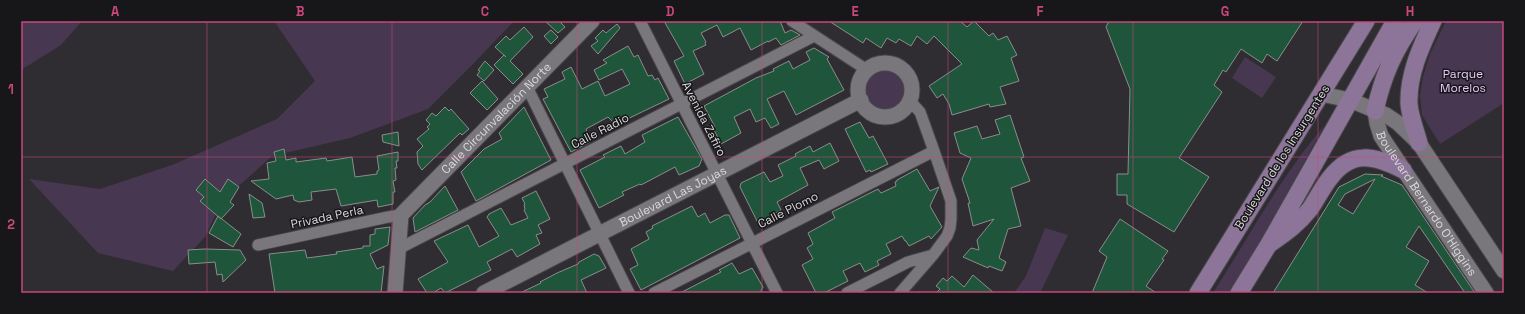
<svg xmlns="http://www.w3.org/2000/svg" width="1525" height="314" font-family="'Space Grotesk',sans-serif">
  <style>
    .green { fill: #473750 }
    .building { fill: #1f553b; stroke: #888e8b; fill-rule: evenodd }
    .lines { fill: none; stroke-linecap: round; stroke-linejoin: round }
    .street-casing { stroke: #4a484b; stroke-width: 13 }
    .secondary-casing { stroke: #4a484b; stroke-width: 17 }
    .primary-casing { stroke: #4a484b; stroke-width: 19 }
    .street { stroke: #7a777c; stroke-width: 11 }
    .secondary { stroke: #7a777c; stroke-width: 15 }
    .primary { stroke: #8c7599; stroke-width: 17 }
    .grid { fill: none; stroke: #c8487b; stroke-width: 1; stroke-opacity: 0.55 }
    .labels { text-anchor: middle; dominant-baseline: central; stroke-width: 3; stroke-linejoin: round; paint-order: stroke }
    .park-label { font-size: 12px; fill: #e8c5fc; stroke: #171618 }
    .street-label { font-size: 12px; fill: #dad8db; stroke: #171618 }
    .neatline { fill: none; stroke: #c8487b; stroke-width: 1.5 }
    .grid-label { font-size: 13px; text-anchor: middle; font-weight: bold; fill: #c8487b }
  </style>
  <rect width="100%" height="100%" fill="#302d32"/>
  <!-- green -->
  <path class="green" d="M21,21H82L61,45L21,70Z
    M274,21H514L474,63L428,109L350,138L272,156L222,201L205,237L173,271L98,253L29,179L100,189L172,165L277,119L315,81Z
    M1446,21H1504V103L1440,144L1422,115L1420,96L1423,77L1430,54Z
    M1245,57L1276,77L1262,98L1232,78Z
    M864 89a21 21 0 1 1 42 0a21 21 0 1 1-42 0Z
    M1324,126L1232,293H1213C1249,237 1281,176 1324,126Z
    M1045,228L1068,235L1040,293H1014L1026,276Z"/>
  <!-- building -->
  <path class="building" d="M545,21H559L565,27L558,33Z
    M664,21H780L785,33L791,30L800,35L781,45L776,38L768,42V41L751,50L740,28L723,37L717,25L701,33L706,42L705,43L706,45L693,51L704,74L685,84L674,61L684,56Z
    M829,21H960L967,27L974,21L989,36L993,33L998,40L1007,36L1017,55L1011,58L1019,81L1000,87L1006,104L990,107L989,104L952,115L949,104L943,94L937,98L929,86L962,64L934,36L927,44L917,36L911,46L899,39L896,43L887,38L881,48L866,38L863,43Z
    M1109,21H1303L1277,61L1267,54L1262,63L1241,49L1226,72L1223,70L1214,85L1222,92L1179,158L1209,177L1174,232L1127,204V195H1117V174H1128L1130,89L1106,27Z
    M617,24L620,28L598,54L591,46L598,41L595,38L603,30L606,33Z
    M524,27L533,37L510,61L523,74L513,84L494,65L504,55L506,57L495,47L506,36L510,40Z
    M551,30L558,37L551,44L544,36Z
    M628,46L634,57L638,55L648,76L652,75L655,80L658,78L669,99L621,122L619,119L613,122L608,117L586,129L590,142L571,152L543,99L548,97L544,89L565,79L562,72L571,67L582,89L598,81L605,96L630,84L622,69L599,80L594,70L607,63L603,60Z
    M814,48L829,57L827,59L844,90L796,115L784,91L767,99L779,124L771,128L765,118L756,122L750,109L734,117L741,133L721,144L713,128L715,127L704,106L756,78L774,71L773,69L789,61L793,69L810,60L806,52Z
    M485,61L494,70L484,81L477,75L480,71L478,70Z
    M482,81L498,99L487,110L470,93Z
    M445,107L449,111L451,109L469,129L462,135L460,133L422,170L418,164L417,152L423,146L417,139L429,129L427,127L430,124L426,120L432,113L436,116Z
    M524,107L551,160L476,201L461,172L484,149L502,139L499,133Z
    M1010,115L1024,157L1021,158L1030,181L1011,188L1021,226L1008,229L999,258L1006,262L1002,271L989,266L988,268L963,257L971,248L979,250L977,240L994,219L973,226L968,203H970L962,179L971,158L960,153L954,133L977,126L982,139L1000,134L995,120Z
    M678,117L702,159L699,166L679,175L675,167L641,185L640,184L622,192L624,195L599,208L580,170L605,157L603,155L621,146L625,154L645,142L642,135Z
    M860,122L869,138L873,136L888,164L871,172L870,170L866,172L845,129Z
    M398,132L399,146L383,142L382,135Z
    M830,143L839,161L824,169L819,160L800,168L808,185L777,202L781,210L771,216L774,220L760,227L740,187L741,183L764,172L770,182L783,176L778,165L796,156L795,154L810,146L813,152Z
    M284,149L286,160L296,158V162L326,158L327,161L352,157L355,177L377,174V171L379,170L377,156L398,152V161H396L397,168H395L396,180L393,181L395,192H393V204L378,207L377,200L341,206L336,189L311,192L312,200L299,202L294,200L293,195L276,199L251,181L269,179L267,163L276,161L274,152Z
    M917,169L930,191L939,187L930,206L942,227L931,239L929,236L909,246L906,241H905L902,236L886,244L891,254L877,261L879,265L865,272L860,263L843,271L848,281L824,293H816L802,265L813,259L807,248L813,244L808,233L835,218L832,212L878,189L881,193L896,186L895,182L897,181V180Z
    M1365,174L1383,175L1381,176L1402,185L1475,293H1465L1419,226L1406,247L1429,261L1415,285L1428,293H1273L1339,187ZM1375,179L1353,214L1338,205L1345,194Z
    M205,179L220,192L228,179L239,187L230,202L234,205L221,219L200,201L204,197L196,190Z
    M445,186L458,210L415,232L413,218L425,205L430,202Z
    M536,191L550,219L538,225L542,233L536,235L540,244L517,257L512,249L487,262L491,270L445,293L441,288L433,293H427L418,279L448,262L434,241L468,225L479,247L499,236L487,217L489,214L501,208L511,225L528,218L524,210L525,209L524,205L525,204L522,198Z
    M249,194L262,203L265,217L253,218Z
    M692,206L698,217L705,213L710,223L725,215H729L740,238L641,290L630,269L638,265L631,249L649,239L646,232L653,228L652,226Z
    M218,216L241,234L233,247L209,233Z
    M1120,219L1168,251L1162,259L1164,260L1146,286L1156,293H1092L1107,257L1099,251Z
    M390,227L388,245L370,254L377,269L384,266L381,293H275L269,254L305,250L307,258L337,254L336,252L363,248V246H370V235L375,234V229Z
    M205,249L240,250L246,260L223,282L222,274L217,275L215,262L189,264L188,250Z
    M594,254L599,256L606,268L581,280L587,293H520L541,283L540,282L557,273L578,264L579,262Z
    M732,263L739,274L752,268L763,287L760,293H680L721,272L719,270Z
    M973,275L994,293H936L940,289L936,286L943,278L947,281L952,276L964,287Z"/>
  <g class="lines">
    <!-- street casing -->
    <g class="street-casing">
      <path id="street" d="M640,21L777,293
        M792,21L867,70
        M527,87L629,293
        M258,245L388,217L401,215
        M398,249L814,36
        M654,293L934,151
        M847,293L908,262L933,255
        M900,293L933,255L947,236L950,228L951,219V201L934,151L920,112L910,101"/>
    </g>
    <!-- secondary casing -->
    <g class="secondary-casing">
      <g id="secondary">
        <circle cx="885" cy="90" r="27"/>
        <path d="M1321,94L1350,100L1386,115L1398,123L1419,143L1504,271"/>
        <path id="s1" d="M1375,111L1377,123L1381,136L1486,293"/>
        <path id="s2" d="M395,293L401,215L592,21"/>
        <path id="s3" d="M484,293L861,100"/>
      </g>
    </g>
    <!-- primary casing -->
    <g class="primary-casing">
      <path id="primary" d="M1375,111C1383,75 1394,51 1415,21
        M1419,143C1416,131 1410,117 1409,104C1408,74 1421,47 1433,21
        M1271,243C1287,232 1298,224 1310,209C1317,199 1322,188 1330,178C1352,149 1375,156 1403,170
        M1198,293L1366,21
        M1239,293L1269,244L1395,21"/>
    </g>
    <!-- street -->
    <use href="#street" class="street"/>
    <!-- secondary -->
    <use href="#secondary" class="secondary"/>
    <!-- primary -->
    <use href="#primary" class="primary"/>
  </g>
  <!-- grid -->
  <path class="grid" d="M207,21V293M392,21V293M577,21V293M762,21V293M948,21V293M1133,21V293M1318,21V293M21,157H1504"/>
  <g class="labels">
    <!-- park labels -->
    <g class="park-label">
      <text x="1463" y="74">Parque<tspan x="1463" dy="14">Morelos</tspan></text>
    </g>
    <!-- street labels -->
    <g class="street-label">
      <text stroke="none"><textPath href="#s2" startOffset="214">Calle Circunvalación Norte</textPath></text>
      <text transform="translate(704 119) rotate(63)">Avenida Zafiro</text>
      <text transform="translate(600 131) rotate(-27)">Calle Radio</text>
      <text transform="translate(1282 157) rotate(-58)">Boulevard de los Insurgentes</text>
      <text stroke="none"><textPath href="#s3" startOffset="212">Boulevard Las Joyas</textPath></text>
      <text stroke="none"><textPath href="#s1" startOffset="107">Boulevard Bernardo O'Higgins</textPath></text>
      <text transform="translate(788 210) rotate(-27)">Calle Plomo</text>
      <text transform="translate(327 217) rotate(-12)">Privada Perla</text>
    </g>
  </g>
  <!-- border -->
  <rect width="1525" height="314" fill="none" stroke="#171618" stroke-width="44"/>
  <rect x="22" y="22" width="1481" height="270" class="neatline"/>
  <g class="grid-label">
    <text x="115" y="16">A</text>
    <text x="300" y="16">B</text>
    <text x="485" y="16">C</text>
    <text x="670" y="16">D</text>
    <text x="855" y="16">E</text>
    <text x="1040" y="16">F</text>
    <text x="1225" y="16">G</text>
    <text x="1410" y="16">H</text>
    <text x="11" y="94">1</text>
    <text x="11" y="229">2</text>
  </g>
</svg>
